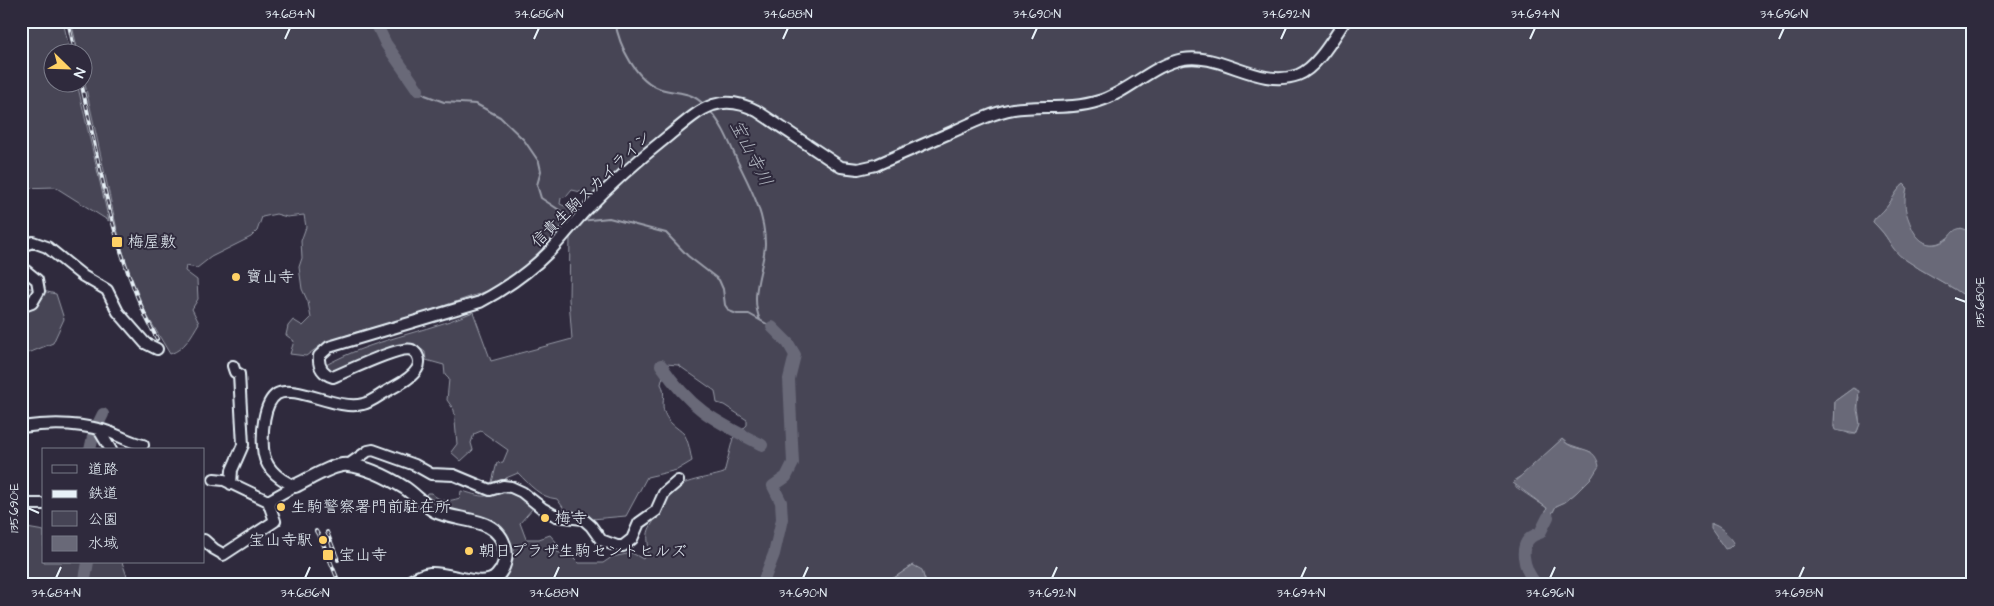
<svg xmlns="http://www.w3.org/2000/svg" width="1994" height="606" font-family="'Architects Daughter','Klee One',sans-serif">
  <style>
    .green { fill: #464455; stroke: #979aa6; fill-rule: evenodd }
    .water { fill: #696978; stroke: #9c9fab }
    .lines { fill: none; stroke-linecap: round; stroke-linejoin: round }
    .stream { stroke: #9c9fab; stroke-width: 2 }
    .river { stroke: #696978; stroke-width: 12 }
    .minor-casing { stroke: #e8f1f8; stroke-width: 14 }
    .major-casing { stroke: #e8f1f8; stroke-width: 16 }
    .minor { stroke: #2f2a3d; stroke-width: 10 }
    .major { stroke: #2f2a3d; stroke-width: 12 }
    .rail-casing { stroke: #e8f1f8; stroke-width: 4 }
    .rail { stroke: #2f2a3d; stroke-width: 2; stroke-dasharray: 5.5; stroke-linecap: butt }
    .ticks { fill: none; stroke: #e8f1f8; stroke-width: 2 }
    .poi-dot { fill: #ffd166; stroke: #2f2a3d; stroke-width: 2 }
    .labels { text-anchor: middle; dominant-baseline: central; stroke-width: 4; stroke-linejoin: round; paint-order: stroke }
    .street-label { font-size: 16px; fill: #e8f1f8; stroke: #2f2a3d }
    .poi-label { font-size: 16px; fill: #e8f1f8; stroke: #2f2a3d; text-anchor: start }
    .water-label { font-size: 18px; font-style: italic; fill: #afb4be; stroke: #2f2a3d }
    .neatline { fill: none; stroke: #e8f1f8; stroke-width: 2 }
    .ticks-label { font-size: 12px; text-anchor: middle; fill: #e8f1f8 }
  </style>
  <rect width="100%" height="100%" fill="#2f2a3d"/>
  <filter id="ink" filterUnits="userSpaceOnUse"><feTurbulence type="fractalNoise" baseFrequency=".02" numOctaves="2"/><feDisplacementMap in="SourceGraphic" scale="10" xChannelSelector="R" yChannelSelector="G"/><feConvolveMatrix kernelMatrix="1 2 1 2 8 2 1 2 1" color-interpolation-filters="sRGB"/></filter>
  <g filter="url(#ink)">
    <!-- green -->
    <path class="green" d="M21,21H63L70,52H52V82L77,83L109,221L55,187L21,188Z
      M71,21H1973V233L1961,228C1951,233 1945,243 1934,244C1917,247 1906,220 1904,207C1903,200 1906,193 1907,187L1904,184C1895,191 1892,202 1884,210C1880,215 1875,216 1873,222C1877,226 1881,230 1884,234C1890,242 1895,252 1903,258C1925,274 1951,285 1973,301V585H926L925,578L913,565L894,578L872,577L873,585L840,583L499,585L509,567L506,534L444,510L425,499L427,493H431C441,502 447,502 460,498L461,491C468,492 479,497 485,496C489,496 491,492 495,491C509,486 527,496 533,508L520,523L526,539H539L550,535L558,544L557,552L573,557L579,563H603L612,557L632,553L643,559L649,550C646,530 648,531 658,514C660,509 661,504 664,499C675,480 706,479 724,473L733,438L747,425V420L724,405L717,403L715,391L678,365L666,364L661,384C667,394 660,405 665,414C669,424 677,427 684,434C689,442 690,452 692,461L677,470L647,477L626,516L592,519L578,512L565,510L557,499C539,497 530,485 518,473L506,478L502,483L492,482L497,463L503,462L508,450L481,431L474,434L471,443L473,450L461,461L451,452L457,444L454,410L447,400L449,379L445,375L444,365L426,360L425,352L414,344L405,343L351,367L329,371L326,365C373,339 424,333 473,312L491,361L572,339L569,299L570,238L576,227L598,203L585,193L572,190L567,196L561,198L560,204L571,209L572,214L542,249L517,273L499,287L405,319L356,332L324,343L306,356L290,354L294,341L286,335L288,326L293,320L303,326L311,318L308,302L302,289L299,267L302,258L301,241L306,227L304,215L287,217L276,214L262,217L257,231L251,237L211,257L197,268L186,266L185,271L197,280L198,299L192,309L199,323C191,336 185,349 170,354L145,312L130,279L116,225L83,75L82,52H78ZM1853,388L1859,397C1855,412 1864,420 1856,434H1850L1834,427L1835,401ZM1562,439L1568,444L1591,452L1596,469L1592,477L1577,492L1565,502L1556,506L1542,533L1539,531L1547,508L1516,487V479L1525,474Z
      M21,286L56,294L64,319L53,343L21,356Z
      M21,527L44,531V562H122L130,585H21Z"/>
    <!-- water -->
    <path class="water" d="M1904,184L1907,187C1903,205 1905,211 1912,228C1919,243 1932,250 1947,239C1950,236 1953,230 1958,229C1963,227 1968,231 1973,233V301C1951,285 1925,274 1903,258C1894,252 1890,242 1884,234C1881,230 1877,226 1873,222C1875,216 1880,215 1884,210C1892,202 1895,191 1904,184Z
      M1853,388L1859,391L1857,410L1860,424L1856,434L1835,430L1834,427L1835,401Z
      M1562,439C1573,454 1594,442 1599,466L1592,477L1577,492L1565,502L1556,506L1542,533L1539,531L1547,508L1513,483Z
      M1711,524C1719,525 1728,534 1733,541L1734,543L1729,548L1725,549L1723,546L1711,529Z
      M913,565L922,570L926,585H873L871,582L872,577L894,578Z"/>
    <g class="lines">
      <!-- stream -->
      <path class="stream" d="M615,21C619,46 636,81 661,89C677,94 692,91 704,105
        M418,90L425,95L444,102L476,104L500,117L524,140L539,162L541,171L537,185L541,198L573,219
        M709,110C723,125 729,142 737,160C750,187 765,213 765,244C764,269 749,294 760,320
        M580,221L609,218L666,233L688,256L719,280L723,289L725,305L729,311L737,314H749L772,327"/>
      <!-- river -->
      <path class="river" d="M375,21L386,44L418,90
        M661,365C691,410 715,421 762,445
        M90,450L94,432L103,414
        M84,585L88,562
        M762,585L774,554L782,519L781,502L773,486L786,477L793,463L789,379L795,355L788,343L772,327
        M1537,585C1524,570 1514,540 1540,533L1548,517"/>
      <!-- minor casing -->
      <g class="minor-casing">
        <path id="minor" d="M21,246L33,242L47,247L83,276L107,290L118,312L145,343L157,349
          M21,267L37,280L39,291L32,303L21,307
          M21,427C47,423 77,423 103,430C117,434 129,442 143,445
          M99,430L111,450
          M348,465L368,451L373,450L415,465L431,474L454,475L490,490L503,486L511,487L522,492L542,508L556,516L583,519L591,526L601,540L617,546H623L632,539L639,523L656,511L664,493L678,481
          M214,479L224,480L268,501
          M231,484L232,470L243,445L239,374L235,372L233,366
          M295,486C278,479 264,468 263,448C262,433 263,403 277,394C296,384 337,411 363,404C372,402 381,394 389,390C399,384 411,379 417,369C421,363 419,354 412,350C400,345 348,371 333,377C323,374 318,367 319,356L329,347L480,302C505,289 530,271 550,251C562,238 573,224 585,211C610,185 638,160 667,137C681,126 696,111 713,105C729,100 744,104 757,111L841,167L858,169L876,165C901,154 927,143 952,132C972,123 992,113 1013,109C1041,105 1071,110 1099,101C1129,92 1152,65 1183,59C1220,52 1259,89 1298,75C1317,68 1334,37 1345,21
          M21,504H44
          M204,540L214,549L221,553
          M223,555L275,521L268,501L295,486
          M21,584L22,585
          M858,585L861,582"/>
      </g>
      <!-- major casing -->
      <g class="major-casing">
        <path id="major" d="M295,486C308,480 334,463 348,465C367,467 389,478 405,488C415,495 424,505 435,511C459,523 497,515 505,548C507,558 504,569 497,576C484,591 449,572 430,574C422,575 413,580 406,585"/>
      </g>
      <!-- minor -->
      <use href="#minor" class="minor"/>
      <!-- major -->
      <use href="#major" class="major"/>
      <!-- rail casing -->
      <g class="rail-casing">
        <path id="rail" d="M68,21L75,52
          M81,82C101,170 114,259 157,339
          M316,531L322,541L340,585
          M327,532L338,560"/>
      </g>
      <!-- rail -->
      <use href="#rail" class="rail"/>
    </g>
  </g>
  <!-- ticks -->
  <path class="ticks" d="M285,39L290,28M534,39L539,28M783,39L788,28M1032,39L1037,28M1281,39L1286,28M1530,39L1535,28M1779,39L1784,28M1955,298L1966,302M28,508L39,513M56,578L61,567M305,578L310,567M554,578L559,567M803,578L808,567M1052,578L1057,567M1301,578L1306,567M1550,578L1555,567M1799,578L1804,567"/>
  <!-- markers -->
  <g class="poi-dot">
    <rect x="111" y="236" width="12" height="12" rx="2.5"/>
    <circle cx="236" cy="277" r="5"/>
    <circle cx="281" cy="507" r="5"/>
    <circle cx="545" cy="518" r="5"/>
    <circle cx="323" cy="540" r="5"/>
    <circle cx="469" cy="551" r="5"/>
    <rect x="322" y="549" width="12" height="12" rx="2.5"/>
  </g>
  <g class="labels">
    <!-- street labels -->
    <g class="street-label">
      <text transform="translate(591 189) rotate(-44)">信貴生駒スカイライン</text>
    </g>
    <!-- poi labels -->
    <g class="poi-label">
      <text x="128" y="242">梅屋敷</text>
      <text x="246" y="277">寶山寺</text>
      <text x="291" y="507">生駒警察署門前駐在所</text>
      <text x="555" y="518">梅寺</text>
      <text x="313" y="540" text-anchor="end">宝山寺駅</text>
      <text x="479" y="551">朝日プラザ生駒セントヒルズ</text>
      <text x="339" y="555">宝山寺</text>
    </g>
    <!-- water labels -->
    <g class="water-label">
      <text transform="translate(751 153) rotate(63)">宝山寺川</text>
    </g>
  </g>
  <!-- margin -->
  <rect width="1994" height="606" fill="none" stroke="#2f2a3d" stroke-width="55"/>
  <!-- legend -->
  <rect x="42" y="448" width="162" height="115" fill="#2f2a3d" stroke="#797a88"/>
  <rect x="52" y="465" width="25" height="8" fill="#2f2a3d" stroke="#797a88"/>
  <text x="88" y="474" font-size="15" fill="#e8f1f8">道路</text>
  <rect x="52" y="490" width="25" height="8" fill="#e8f1f8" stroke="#797a88"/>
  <text x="88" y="498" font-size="15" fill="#e8f1f8">鉄道</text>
  <rect x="52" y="511" width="25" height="15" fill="#464455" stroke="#797a88"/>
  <text x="88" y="524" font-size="15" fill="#e8f1f8">公園</text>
  <rect x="52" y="536" width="25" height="15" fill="#696978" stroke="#797a88"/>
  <text x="88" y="548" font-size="15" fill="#e8f1f8">水域</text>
  <!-- north arrow -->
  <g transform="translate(68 68) rotate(113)"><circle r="24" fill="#2f2a3d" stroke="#797a88"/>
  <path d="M0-4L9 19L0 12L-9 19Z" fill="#ffd166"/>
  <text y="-8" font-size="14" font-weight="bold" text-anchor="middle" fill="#e8f1f8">N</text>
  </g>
  <rect x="28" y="28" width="1938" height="550" class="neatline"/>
  <g class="ticks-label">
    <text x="290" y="18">34.684°N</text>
    <text x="539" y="18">34.686°N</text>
    <text x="788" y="18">34.688°N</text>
    <text x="1037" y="18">34.690°N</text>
    <text x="1286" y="18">34.692°N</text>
    <text x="1535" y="18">34.694°N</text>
    <text x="1784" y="18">34.696°N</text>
    <text transform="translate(1980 302) rotate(-90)" y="4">135.680°E</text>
    <text transform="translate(14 508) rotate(-90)" y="4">135.690°E</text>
    <text x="56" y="597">34.684°N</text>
    <text x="305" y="597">34.686°N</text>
    <text x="554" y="597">34.688°N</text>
    <text x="803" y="597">34.690°N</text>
    <text x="1052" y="597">34.692°N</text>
    <text x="1301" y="597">34.694°N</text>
    <text x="1550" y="597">34.696°N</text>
    <text x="1799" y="597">34.698°N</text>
  </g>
</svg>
